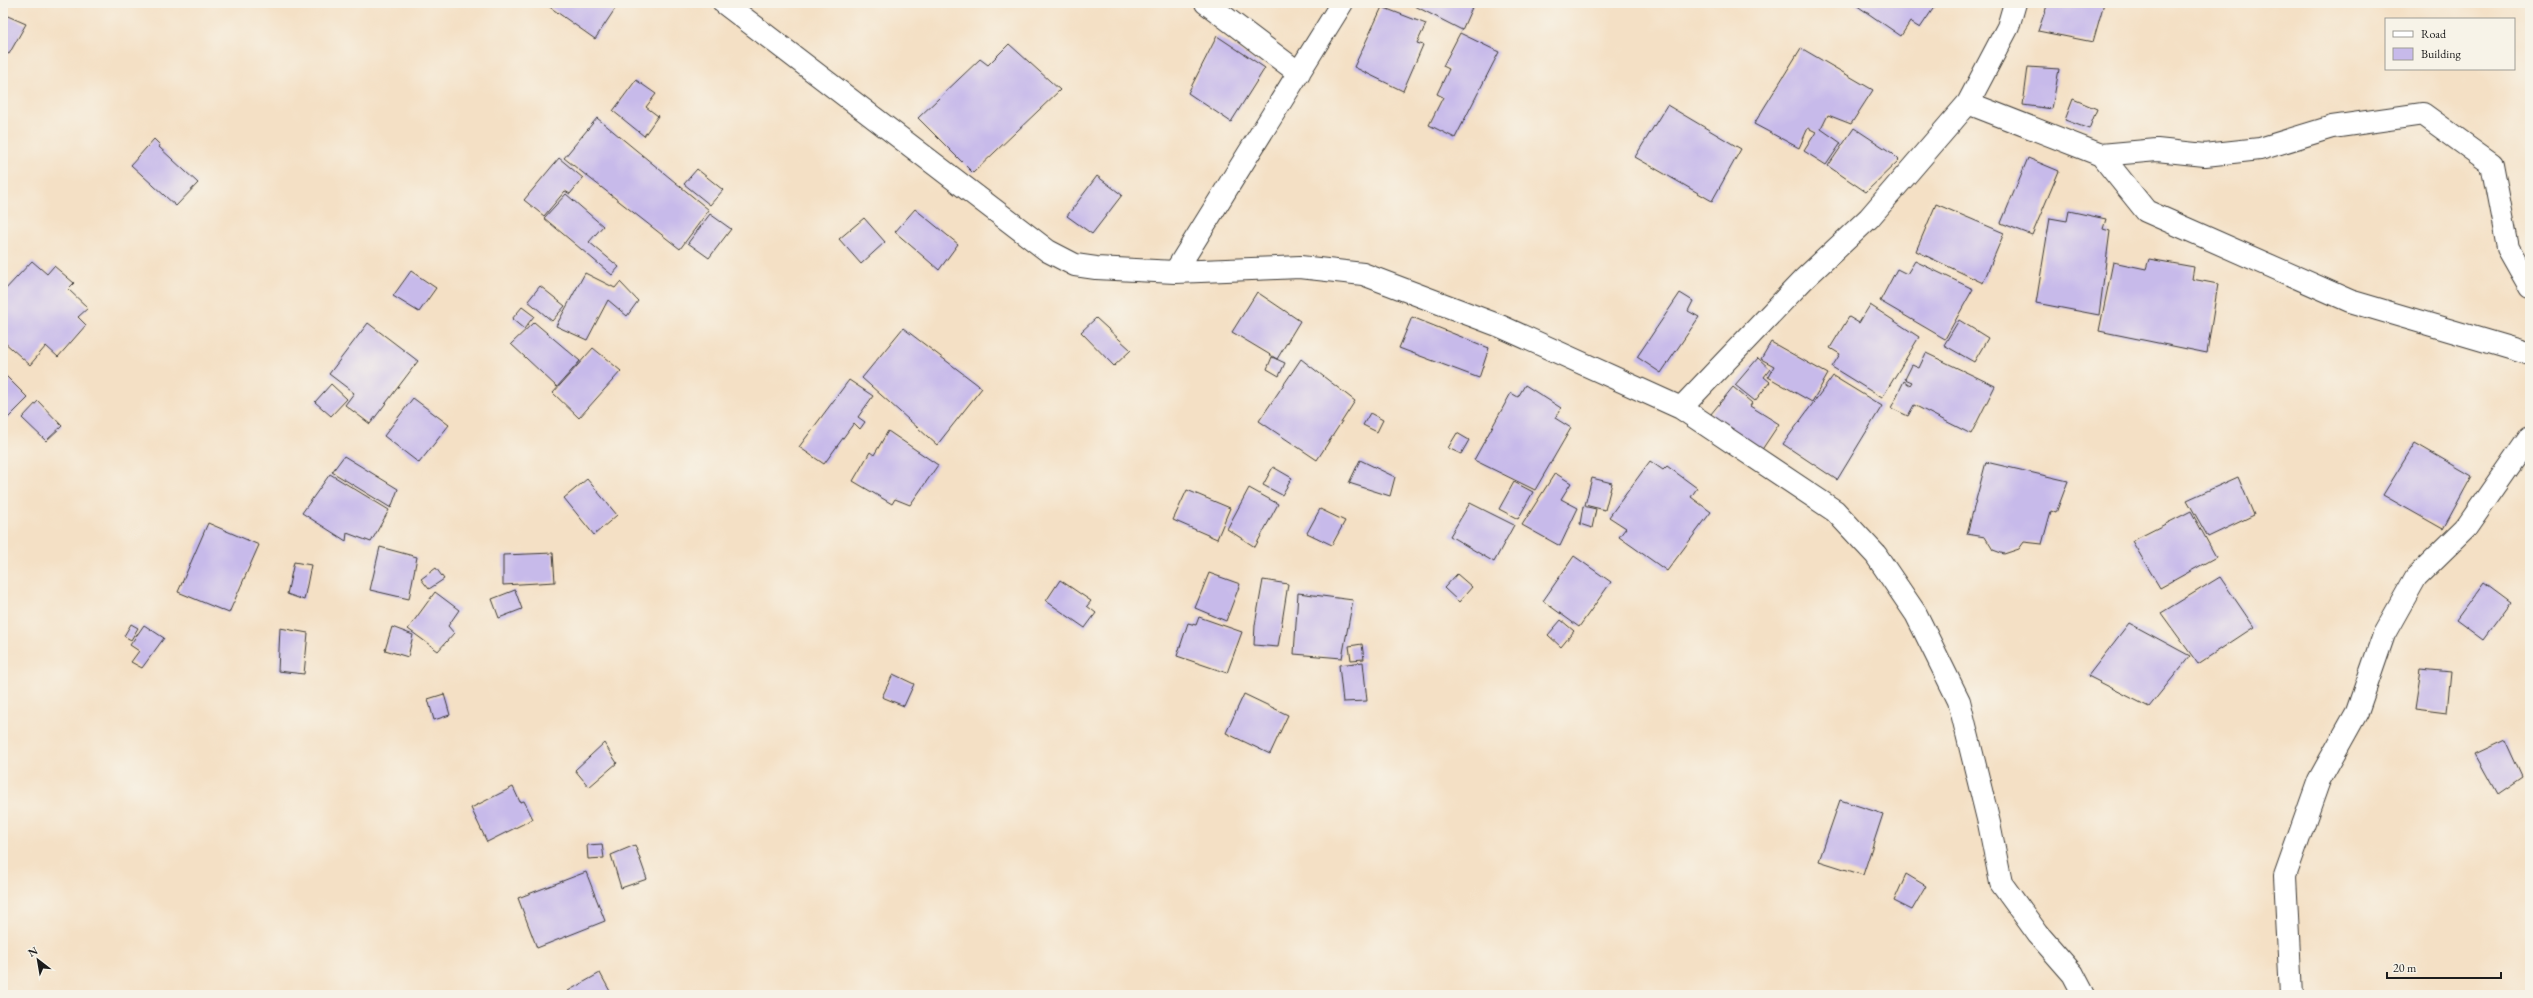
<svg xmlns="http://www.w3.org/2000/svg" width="2533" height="998" font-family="'EB Garamond',serif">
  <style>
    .building { fill: #c7baea }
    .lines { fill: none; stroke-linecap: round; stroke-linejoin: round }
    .minor-casing { stroke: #3c3935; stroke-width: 24 }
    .minor { stroke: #fff; stroke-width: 22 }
  </style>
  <rect width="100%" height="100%" fill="#f7f3e8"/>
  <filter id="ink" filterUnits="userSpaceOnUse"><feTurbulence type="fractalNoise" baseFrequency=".025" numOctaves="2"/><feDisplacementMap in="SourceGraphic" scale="8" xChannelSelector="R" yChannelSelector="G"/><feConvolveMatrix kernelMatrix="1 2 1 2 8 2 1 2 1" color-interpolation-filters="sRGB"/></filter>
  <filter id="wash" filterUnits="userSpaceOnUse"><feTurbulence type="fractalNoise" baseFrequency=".012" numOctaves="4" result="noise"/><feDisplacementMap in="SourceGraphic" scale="16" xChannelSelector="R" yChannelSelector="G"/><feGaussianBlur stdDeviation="0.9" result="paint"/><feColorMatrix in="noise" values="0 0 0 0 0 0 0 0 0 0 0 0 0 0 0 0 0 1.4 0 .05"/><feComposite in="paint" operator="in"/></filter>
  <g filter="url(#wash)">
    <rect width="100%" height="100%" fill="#f4e0c5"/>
    <g id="blocks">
      <!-- building -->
      <path class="building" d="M544,3H619L595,39Z
        M1409,3H1474L1462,30Z
        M1853,3H1937L1920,28L1910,22L1901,36Z
        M2048,3H2104L2093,42L2038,31Z
        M1382,7L1426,24L1417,43L1423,45L1403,91L1354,67Z
        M3,14L26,24L9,54L3,51Z
        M1460,33L1499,52L1455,138L1429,125L1443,97L1437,94L1449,69L1443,66Z
        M1217,36L1265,68L1231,122L1188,93Z
        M1009,44L1060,90L973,173L918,118L980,59L988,65Z
        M1801,48L1873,90L1851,124L1828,115L1821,129L1841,143L1826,165L1804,151L1816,132L1808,128L1799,148L1754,124Z
        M2028,67L2059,69L2052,109L2023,105Z
        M636,80L656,94L646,107L658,116L644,136L613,111Z
        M2073,99L2097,109L2089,129L2065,120Z
        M1667,105L1741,149L1712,201L1635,157Z
        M597,118L709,210L680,249L564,158Z
        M1854,128L1892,153L1899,160L1866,192L1828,166Z
        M154,139L160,145L159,147L198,183L176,206L131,165Z
        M559,158L583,178L570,194L565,191L544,216L524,200Z
        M2028,158L2059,171L2032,235L2001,223Z
        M697,169L723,190L710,205L684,184Z
        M1097,176L1122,195L1092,234L1067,216Z
        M566,194L603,226L589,242L619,267L612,275L544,218Z
        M1936,204L2004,233L1983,283L1916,251Z
        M915,209L958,244L939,270L895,232Z
        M2069,211L2106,219L2103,229L2110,231L2099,315L2036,303L2050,218L2067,221Z
        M710,214L731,229L709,258L688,243Z
        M864,218L885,242L861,264L839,239Z
        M2149,259L2194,267L2192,279L2218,284L2207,353L2099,331L2113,262L2146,269Z
        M32,261L47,274L54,266L74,283L68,289L88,308L78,317L86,325L58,357L46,346L30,365L3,341V292Z
        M1915,261L1973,289L1945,339L1880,301L1897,269L1907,274Z
        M411,271L436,288L419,312L393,296Z
        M585,273L615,288L620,282L638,301L627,316L608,300L587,340L556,326Z
        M540,286L565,306L552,321L528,301Z
        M1257,292L1300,321L1277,359L1232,332Z
        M1680,293L1693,301L1688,311L1699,317L1661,373L1637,357Z
        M1870,305L1919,337L1882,398L1832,367L1840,354L1830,348L1849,317L1859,323Z
        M522,307L534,316L524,329L512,319Z
        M1412,317L1489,348L1479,378L1399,348Z
        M1096,318L1131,350L1114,366L1081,332Z
        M1959,320L1988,338L1974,362L1944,345Z
        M534,322L580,361L557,387L511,344Z
        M368,323L418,361L370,424L345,405L354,393L329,374Z
        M903,328L982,388L937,445L862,378Z
        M1771,342L1828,374L1812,402L1768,377L1774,366L1761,359Z
        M593,348L621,371L579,418L553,393Z
        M1926,353L1995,386L1971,434L1914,405L1908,416L1891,408L1904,381L1910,385L1912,382L1905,379L1912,365L1919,368Z
        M1272,357L1285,363L1279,376L1267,369Z
        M1758,358L1770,369L1764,377L1770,382L1755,401L1735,385Z
        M1301,359L1355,401L1317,460L1259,421Z
        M3,373L28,398L3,423Z
        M1833,376L1882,406L1837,480L1783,444Z
        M849,380L873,396L858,417L865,422L860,429L854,423L824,464L799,447Z
        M331,384L347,399L331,416L315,402Z
        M1525,385L1561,408L1555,418L1571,428L1535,490L1474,460L1511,393L1518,397Z
        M1733,387L1752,403L1750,406L1779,424L1759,454L1706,420Z
        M413,398L449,425L419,463L384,436Z
        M38,401L62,426L46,441L22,418Z
        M1370,413L1383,420L1377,432L1363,425Z
        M888,431L938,465L910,505L895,499L892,504L853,481L870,452L874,455Z
        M1457,433L1469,440L1461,454L1448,448Z
        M2415,443L2472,476L2443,529L2383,495Z
        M344,456L398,489L391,508L332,472Z
        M1360,460L1395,477L1390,496L1349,483Z
        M1650,461L1663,470L1667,466L1697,488L1691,497L1711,512L1667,571L1619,537L1626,528L1609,517Z
        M1986,462L2068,481L2056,513L2051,511L2042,544L2024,542L2019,549L2004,554L1993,550L1985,537L1967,534Z
        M1273,467L1292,478L1282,495L1263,485Z
        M1555,473L1571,483L1561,499L1578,508L1560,546L1522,525Z
        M330,474L389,510L371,542L347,533L346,541L302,513Z
        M2238,477L2254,515L2208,537L2187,500Z
        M1592,478L1612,483L1605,510L1585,505Z
        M587,479L617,515L594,535L564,498Z
        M1514,482L1533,492L1518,519L1499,509Z
        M1249,488L1278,504L1255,547L1227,529Z
        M1187,490L1230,508L1217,539L1173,520Z
        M1470,503L1514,525L1494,562L1450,536Z
        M1583,506L1596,509L1592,528L1580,524Z
        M1320,509L1345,521L1332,545L1307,533Z
        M2191,511L2216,557L2160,588L2132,541Z
        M208,523L259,545L229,613L178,592Z
        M380,547L417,557L409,599L370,590Z
        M553,553L555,582L503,585V555Z
        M1574,556L1611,582L1579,627L1543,601Z
        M294,562L311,565L304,600L287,594Z
        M436,568L444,579L429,589L421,579Z
        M1209,573L1240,584L1226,621L1195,608Z
        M1457,574L1472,587L1459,602L1444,588Z
        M2220,577L2254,627L2198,664L2161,613Z
        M1060,580L1091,601L1087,606L1096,613L1085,628L1046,601Z
        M1263,580L1288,584L1278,647L1254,645L1255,625Z
        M2484,582L2511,602L2483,640L2456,620Z
        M515,590L522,609L499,618L492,599Z
        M435,592L459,610L448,626L454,633L438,651L408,629Z
        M1298,593L1353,600L1342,658L1294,654Z
        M1199,617L1242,632L1227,673L1177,656L1188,623L1196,625Z
        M1561,620L1574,631L1561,647L1548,635Z
        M2129,623L2190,656L2149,707L2088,676Z
        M131,624L138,628L131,640L124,636Z
        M144,625L164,638L142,668L131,662L139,651L130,645Z
        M392,627L413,635L408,657L385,650Z
        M280,628L308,633L304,674L278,671Z
        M1362,644L1364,659L1351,660L1349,646Z
        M1363,662L1367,701L1343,702L1339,665Z
        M2421,669L2451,672L2447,713L2415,709Z
        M893,674L914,684L904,706L882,697Z
        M444,694L450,715L434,720L428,699Z
        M1244,694L1288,715L1270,754L1226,733Z
        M2505,740L2522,777L2497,794L2475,754Z
        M604,743L617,763L589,787L575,770Z
        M513,787L520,802L524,801L533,819L487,842L471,808Z
        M1840,800L1883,814L1863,875L1819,861Z
        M602,844L604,858L588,859L587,845Z
        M635,845L647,879L621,888L611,855Z
        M586,872L605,921L537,948L518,898Z
        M1906,874L1926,886L1912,910L1894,901Z
        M600,973L612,995H571L568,991Z"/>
    </g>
  </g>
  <g filter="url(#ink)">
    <use href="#blocks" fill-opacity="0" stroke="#3c3935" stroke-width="1"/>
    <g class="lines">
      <!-- minor casing -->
      <g class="minor-casing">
        <path id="minor" d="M724,3L1048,251L1075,265L1096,268L1175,272L1300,267L1363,274L1500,326L1681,408L1835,511L1876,555L1916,614L1959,701L1989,823L2001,883L2038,934L2073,974L2084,995
          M1206,3L1299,73
          M1968,103L2101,155L2157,150L2205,155L2260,149L2332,127L2423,114L2492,164L2508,248L2530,287
          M2101,155L2146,211L2350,301L2530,354
          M1175,272L1342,3
          M1681,408L1803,280L1869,218L1968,103L2008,27L2015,3
          M2291,995L2285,876L2319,780L2357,712L2384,634L2416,577L2466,528L2530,436"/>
      </g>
      <!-- minor -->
      <use href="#minor" class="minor"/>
    </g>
  </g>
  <!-- margin -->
  <rect width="2533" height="998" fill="none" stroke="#f7f3e8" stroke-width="16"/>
  <!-- legend -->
  <rect x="2385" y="18" width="130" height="52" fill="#f7f3e8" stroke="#9f9d96"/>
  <rect x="2393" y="31" width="20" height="6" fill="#ffffff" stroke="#9f9d96"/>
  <text x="2421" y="38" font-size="12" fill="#1c1c1c">Road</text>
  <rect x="2393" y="48" width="20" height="12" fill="#c7baea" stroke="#9f9d96"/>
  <text x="2421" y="58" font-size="12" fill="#1c1c1c">Building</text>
  <!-- north arrow -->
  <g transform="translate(38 960) rotate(329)" stroke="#f7f3e8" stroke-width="3" paint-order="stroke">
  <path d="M0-3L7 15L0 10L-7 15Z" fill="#1c1c1c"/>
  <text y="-6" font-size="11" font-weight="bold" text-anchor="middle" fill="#1c1c1c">N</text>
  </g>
  <!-- scale -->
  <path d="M2387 972v6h114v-6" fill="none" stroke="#1c1c1c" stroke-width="2"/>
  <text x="2393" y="972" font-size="12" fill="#1c1c1c" stroke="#f7f3e8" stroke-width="3" paint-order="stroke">20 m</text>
</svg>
